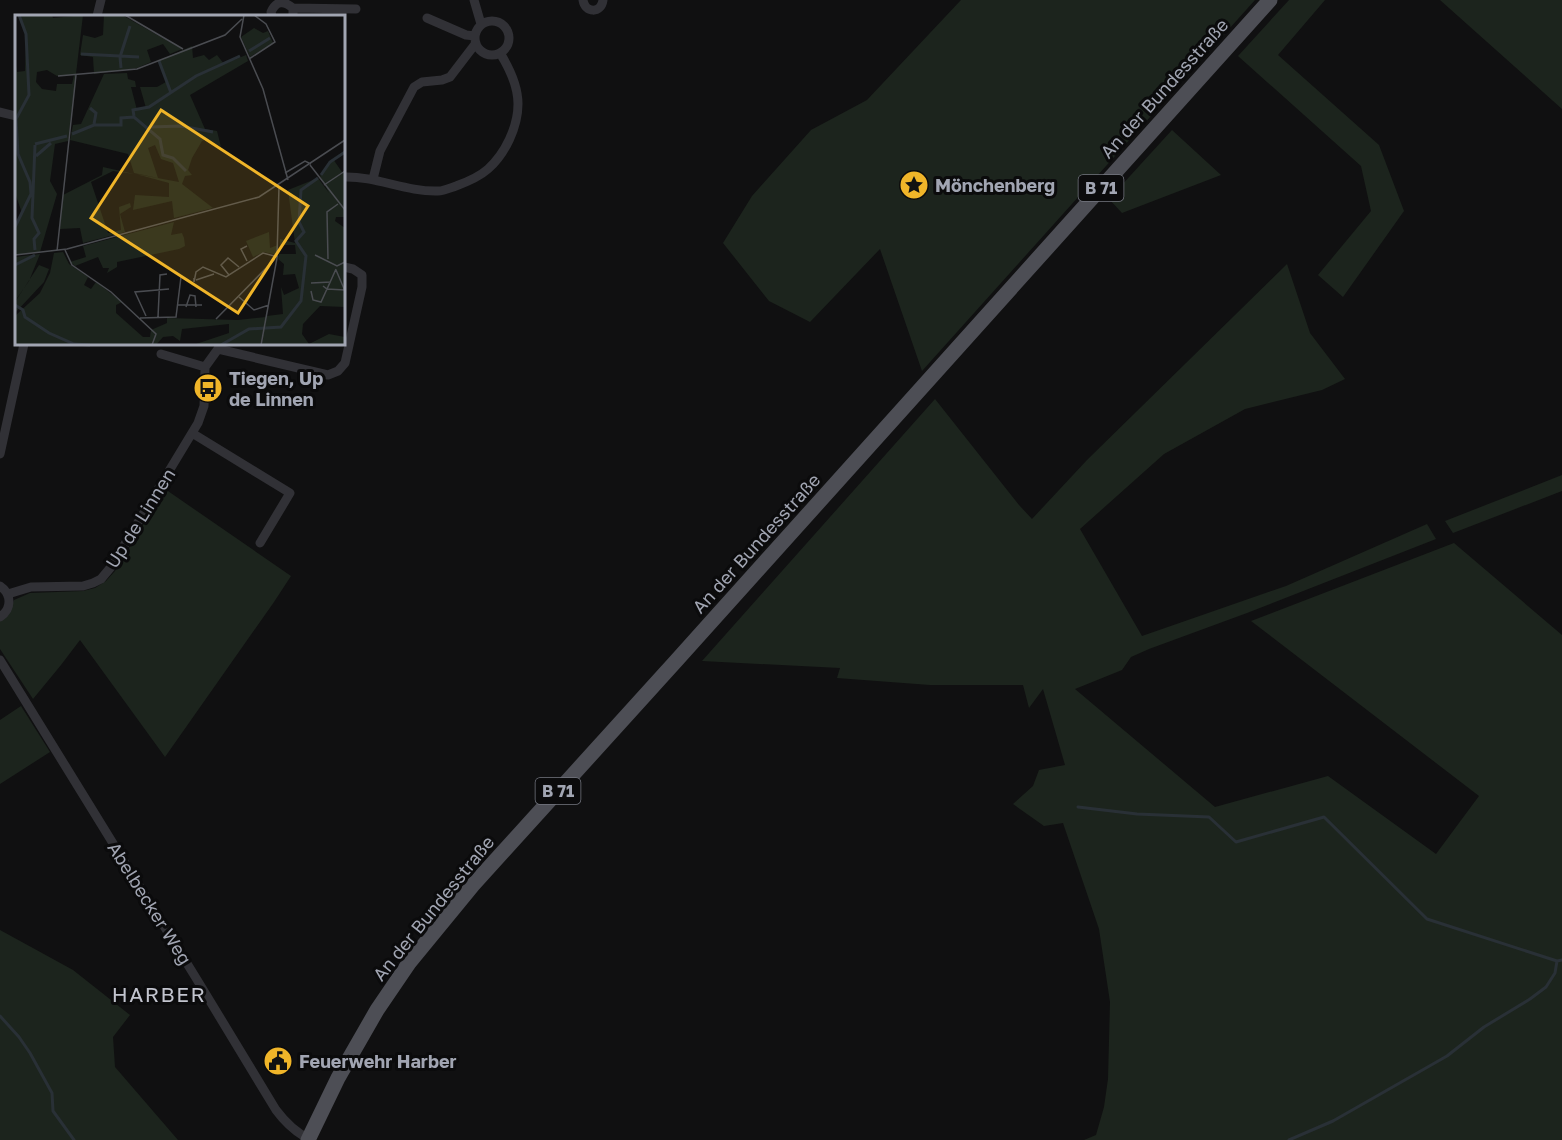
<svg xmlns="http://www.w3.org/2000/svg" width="1562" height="1140" font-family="'Golos Text',sans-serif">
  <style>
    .green { fill: #1c241d }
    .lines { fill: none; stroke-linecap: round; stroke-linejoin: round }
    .stream { stroke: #293036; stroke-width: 3 }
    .street { stroke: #313136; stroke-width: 9 }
    .primary { stroke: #4d4e55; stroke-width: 15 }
    .labels { text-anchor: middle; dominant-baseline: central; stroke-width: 6; stroke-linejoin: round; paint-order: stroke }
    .shield { fill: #0b0b0c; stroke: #747780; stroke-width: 1.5 }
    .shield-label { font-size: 16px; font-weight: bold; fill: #a1a5b2 }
    .street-label { font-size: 18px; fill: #a1a5b2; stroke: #0b0b0c }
    .poi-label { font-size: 18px; font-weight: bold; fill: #a1a5b2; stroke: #0b0b0c; text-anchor: start }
    .quarter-label { font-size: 21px; letter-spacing: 1.5px; fill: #c2c4ce; stroke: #0b0b0c }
    .inset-river { fill: none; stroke: #293036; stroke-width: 3 }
    .inset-road { fill: none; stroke: #4a4c51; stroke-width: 1.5 }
    .view { fill: #f0b529; fill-opacity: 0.15; stroke: #f0b529; stroke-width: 3 }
    .inset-edge { fill: none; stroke: #a1a5b2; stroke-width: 3 }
  </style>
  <rect width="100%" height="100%" fill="#101011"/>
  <!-- green -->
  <path class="green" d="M961,0H1255L922,371L880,249L810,322L769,301L723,243L752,196L811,130L867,100Z
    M1289,0H1325L1278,55L1379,145L1404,211L1343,297L1318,275L1371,211L1361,166L1238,56Z
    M1440,0H1562V109Z
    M1172,130L1221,175L1122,213L1109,199Z
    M1287,264L1310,333L1345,379L1322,390L1245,409L1164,454L1080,529L1142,636L1286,586L1427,524L1436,539L1247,613L1149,649L1131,657L1122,670L1075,689L1215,807L1328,776L1436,854L1479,796L1251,621L1454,543L1562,635V1140H1084L1096,1135L1104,1107L1108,1079L1110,1002L1099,929L1063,823L1044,826L1013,804L1033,786L1039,770L1065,765L1043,689L1029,708L1023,685H930L837,678L840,668L702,661L935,399L1019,505L1032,519L1087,460Z
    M1562,475V491L1453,533L1445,521Z
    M165,489L291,576L274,602L165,757L80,640L61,665L33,699L0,649V621L12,606L14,600L30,593L83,591L95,588L106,581L115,571Z
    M21,706L50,752L0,784V720Z
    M0,930L73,970L130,1015L113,1037L115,1067L178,1140H0Z"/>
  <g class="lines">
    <!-- stream -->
    <path class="stream" d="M1078,807L1137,814L1209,817L1236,842L1324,817L1427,919L1557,961L1562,960
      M0,1016L19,1037L30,1053L52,1093L53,1111L74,1140
      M1289,1140L1333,1121L1447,1056L1484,1027L1530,999L1546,987L1555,973L1557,961"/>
    <!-- street -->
    <path class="street" d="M474,0L481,24
      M583,0C585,13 601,14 603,0
      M293,8L356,9
      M97,16L101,0
      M272,16L271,12C276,1 283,0 293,8V16
      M427,18L466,35L475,36
      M475 38a17 17 0 1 1 34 0a17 17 0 1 1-34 0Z
      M0,112L16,116
      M344,177C376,176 406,192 438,191C444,191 450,188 456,186C467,182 479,177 488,169C505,154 518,127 518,104C518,86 510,69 500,53
      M373,179L380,151L414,87L422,82L442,80L450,77L476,43
      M218,349L328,375L338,371L345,363L362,287V275L353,269L344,267
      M161,354L205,367
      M192,433L290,493L260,543
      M0,454L24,344
      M0,586C12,594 12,609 0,617
      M8,594L31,587L83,586L93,583L101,579L111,567L198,423L204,406L205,367L218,349L220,344
      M0,660L196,978L276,1110C285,1122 295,1132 309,1139"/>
    <!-- primary -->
    <path class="primary" d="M308,1140L338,1078L377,1010L409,963L473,885L676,661L1270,0"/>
  </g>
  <!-- icons -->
  <defs>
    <g id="sight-disc" transform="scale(1.5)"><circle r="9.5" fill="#f0b529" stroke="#0b0b0c"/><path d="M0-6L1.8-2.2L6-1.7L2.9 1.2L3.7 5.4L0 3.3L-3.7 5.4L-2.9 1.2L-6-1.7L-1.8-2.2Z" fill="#111"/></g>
    <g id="bus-disc" transform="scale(1.5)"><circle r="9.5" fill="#f0b529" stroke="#0b0b0c"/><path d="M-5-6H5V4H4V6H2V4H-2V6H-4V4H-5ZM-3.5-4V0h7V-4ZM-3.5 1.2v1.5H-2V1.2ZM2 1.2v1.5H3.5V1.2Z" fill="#111"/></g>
    <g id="civic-disc" transform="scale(1.5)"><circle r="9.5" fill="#f0b529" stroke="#0b0b0c"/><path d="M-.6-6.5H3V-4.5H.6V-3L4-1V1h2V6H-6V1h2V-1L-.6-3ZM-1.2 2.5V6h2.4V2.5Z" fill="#111"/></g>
  </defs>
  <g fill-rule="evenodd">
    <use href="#sight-disc" x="914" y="185"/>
    <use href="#bus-disc" x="208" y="388"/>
    <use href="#civic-disc" x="278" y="1061"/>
  </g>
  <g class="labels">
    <!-- shield labels -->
    <g class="shield">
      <rect x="1078.5" y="175" width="45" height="26" rx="4.5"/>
      <rect x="535.5" y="778" width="45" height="26" rx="4.5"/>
    </g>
    <g class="shield-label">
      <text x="1101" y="188">B 71</text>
      <text x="558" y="791">B 71</text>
    </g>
    <!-- street labels -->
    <g class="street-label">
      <text transform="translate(1164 88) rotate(-48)">An der Bundesstraße</text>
      <text transform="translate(140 518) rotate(-58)">Up de Linnen</text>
      <text transform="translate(756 543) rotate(-48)">An der Bundesstraße</text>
      <text transform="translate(150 903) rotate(58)">Abelbecker Weg</text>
      <text transform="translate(433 908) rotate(-51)">An der Bundesstraße</text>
    </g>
    <!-- poi labels -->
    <g class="poi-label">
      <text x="935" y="185">Mönchenberg</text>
      <text x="229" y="378">Tiegen, Up<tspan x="229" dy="21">de Linnen</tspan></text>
      <text x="299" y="1061">Feuerwehr Harber</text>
    </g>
    <!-- quarter labels -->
    <g class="quarter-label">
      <text x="159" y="994">HARBER</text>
    </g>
  </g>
  <!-- overview -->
  <g transform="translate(15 15)">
    <rect width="330" height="330" fill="#101011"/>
    <path d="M37,0L38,3L68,0L53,126L40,129L35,166L42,179L25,237L0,240V208L7,198L0,178V43L2,57L10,56L11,20L3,1ZM32,55L42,61L59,60L57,69H42L41,76L27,74L21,67L22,57ZM89,0H107L167,34L155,39L148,29L132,35L136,47L122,53L79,59L78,42L65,40L68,20L80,23L88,20ZM239,13L248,18L253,16L258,28L235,42L226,22ZM177,31L178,43L189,40L194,45L202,40L209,49L231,40L233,46L175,80L190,114L202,116L206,132L192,124L187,126L177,143L173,155L177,160L170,161L167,169L198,193L159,203L157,186L118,195L120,180L154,182V168L121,159L164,167L158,148L146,144L140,130L133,133L143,163L119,158L113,139L55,125L58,110L66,109L89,59L112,58L113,64L120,66L121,72H116L122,95L131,93L125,72H142L151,67L143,46ZM318,144L327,157L330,156V202H321L320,206L330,213V292L305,291L288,309L287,319L294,329L314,319L330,322V330H246L252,301L268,299L266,272L269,280L284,273L280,259L268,260L269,249L263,244L264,239H281L280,230H265V224L280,228L273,175L303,163L314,178L305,161ZM88,152L119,159L98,156L76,167L93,218L106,215L104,192L115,188L116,192L105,199L110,217L68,228L65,213L45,214L48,180L87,160ZM159,207L156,220L167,218L169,223L170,231L164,234L102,247V252L92,258L94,253H88L83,242L60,251L55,247L71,242L68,231ZM254,217L255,233L263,230L262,240L249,237L238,242L231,226ZM48,237L54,249L73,262L69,270L76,274L81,267L107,287L101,290V298L128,322H135L136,315L152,308V303L223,305L251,302L245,330H178L214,318V309L167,314L165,326L158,321L148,322L141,330H0V301L25,278L35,258L39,238ZM25,239L14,266L0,286V242ZM24,250L34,254L29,267L0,298V287Z" fill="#1c241d" fill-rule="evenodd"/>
    <path class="inset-river" d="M234,36L255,23M66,39L124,42M144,46L156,78M106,53L105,42L115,11M75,93L81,98L79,109M119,101L118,95L134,92L181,61L225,41M135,112L166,111L198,117M57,119L79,110H106V103L119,102L145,124L148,140L158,143L171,156M20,129L52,121M20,130L17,203L24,218L19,224L20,235M21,141L36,128M306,160L315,147L330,137M0,212L16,179L15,167L3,139L1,104L14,80L11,19L4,0M0,250L20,240M0,290L8,295L10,302L34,318L59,329L75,330M206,330L234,314L266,312L286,286L291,241L281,226L289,217L284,207L286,175L303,163"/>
    <path class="inset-road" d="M110,0L168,34M229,0L225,22L248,74L273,165M234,44L260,27L251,9L239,0M43,61L122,54L210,20L227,4M295,150L330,195M270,158L290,146L296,149M309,170L330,156M50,235L57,250L96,277L141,319L137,330M42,236L61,60M0,240L52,234L244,182L330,125M300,240L322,251L330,247M262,241L264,172M313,244L312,197L323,189M232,246L226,234L232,231M321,255L330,276M214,260L206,250L213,243L224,252M179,263V267L181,257L188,252L211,262L248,238L263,242H259M181,265L199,259M296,268L316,267M308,271L312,274L321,254M296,276L298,285L306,287L312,274L330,275M224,282L239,295L254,290M163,290H187M171,292L175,280L180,281L181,292M131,301L120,277L154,274M143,302L145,260L152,259M125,303L161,302L166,262M201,304L260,244M246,330L262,243"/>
    <path class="view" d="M146,95L293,191L223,298L76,203Z"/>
    <rect width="330" height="330" class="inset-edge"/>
  </g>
</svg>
